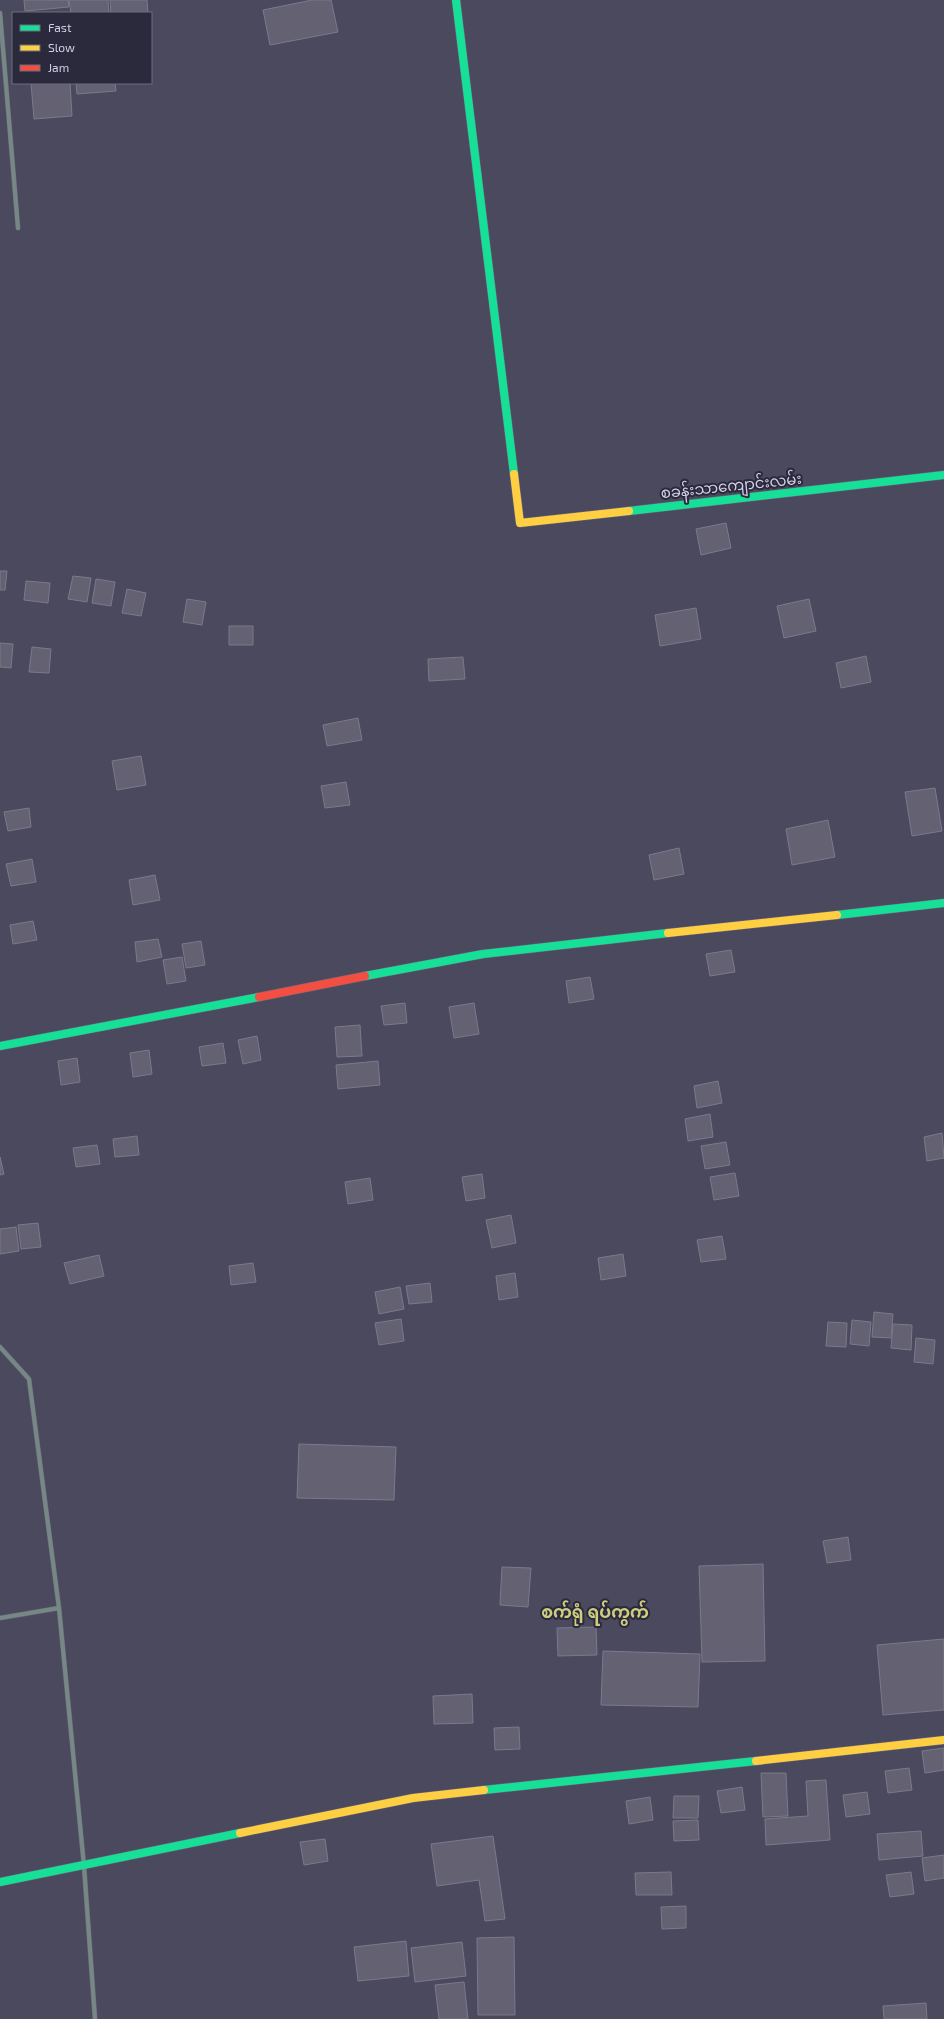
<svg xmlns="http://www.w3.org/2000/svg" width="944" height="2019" font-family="'Exo 2','Noto Sans Myanmar',sans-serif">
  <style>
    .building { fill: #636172; stroke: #7b798c }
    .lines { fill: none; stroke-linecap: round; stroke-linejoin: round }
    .street-casing { stroke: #6a687b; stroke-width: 5 }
    .fast-casing { stroke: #6a687b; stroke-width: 9 }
    .slow-casing { stroke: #6a687b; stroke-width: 9 }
    .jam-casing { stroke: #6a687b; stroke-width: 9 }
    .street { stroke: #768884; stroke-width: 4 }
    .fast { stroke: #16e098; stroke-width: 8 }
    .slow { stroke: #ffcf43; stroke-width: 8 }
    .jam { stroke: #f24e42; stroke-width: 8 }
    .labels { text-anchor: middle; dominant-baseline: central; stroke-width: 4; stroke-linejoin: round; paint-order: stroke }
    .street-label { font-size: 15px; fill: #d0cfe7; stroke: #2b2a3c }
    .quarter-label { font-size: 17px; font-weight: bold; fill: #cecc7e; stroke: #2b2a3c }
  </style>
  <rect width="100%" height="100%" fill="#4b495e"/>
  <!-- building -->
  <path class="building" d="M24,0H68L69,7L25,11Z
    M69,0H108L109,13H71Z
    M110,0H147L148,13H111Z
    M312,0H331L338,32L270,45L263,10Z
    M31,83H70L72,116L34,119Z
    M76,83H115L116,91L77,94Z
    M726,523L731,548L701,555L696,529Z
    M0,571H7L5,590H0Z
    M73,576L91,578L87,602L68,599Z
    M96,579L115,582L111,606L92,603Z
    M26,581L50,583L48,603L24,600Z
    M127,589L146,593L141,616L122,613Z
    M187,599L206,602L202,625L183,622Z
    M809,599L816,631L784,638L777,606Z
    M696,608L701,639L660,646L655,615Z
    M229,626H253V645H229Z
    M0,643L13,644L11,668L0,667Z
    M32,647L51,649L49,673L29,672Z
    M866,656L871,682L841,688L836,663Z
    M463,657L465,679L429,681L428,659Z
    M358,718L362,740L327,746L323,725Z
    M141,756L146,785L117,790L112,761Z
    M346,782L350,805L325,808L321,786Z
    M935,788L942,831L912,836L905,792Z
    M29,808L31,827L8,831L4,812Z
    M828,820L835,857L792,865L786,829Z
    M679,848L684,874L654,880L649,855Z
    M32,859L36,882L11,886L6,864Z
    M155,875L160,900L133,905L129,880Z
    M33,921L37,940L13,944L10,925Z
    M158,939L162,957L137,962L135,942Z
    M201,941L205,965L186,968L182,944Z
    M731,950L735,972L710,976L706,954Z
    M182,957L186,981L167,984L163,960Z
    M590,977L594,999L569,1003L566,981Z
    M405,1003L407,1023L384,1025L381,1006Z
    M474,1003L479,1034L454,1038L449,1007Z
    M360,1025L362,1056L337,1057L335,1027Z
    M257,1036L261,1060L243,1064L238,1040Z
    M223,1043L226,1063L202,1066L199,1047Z
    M149,1050L152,1074L133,1077L130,1053Z
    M77,1058L80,1082L61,1085L58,1061Z
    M378,1061L380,1085L338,1089L336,1065Z
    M718,1081L722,1103L697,1108L694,1086Z
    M710,1114L713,1137L688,1141L685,1119Z
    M942,1133L944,1158L927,1161L924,1137Z
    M137,1136L139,1155L115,1157L113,1139Z
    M726,1142L730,1165L705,1169L701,1146Z
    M97,1145L100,1164L76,1167L73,1148Z
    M0,1157L4,1174L0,1175Z
    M735,1173L739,1196L714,1200L710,1177Z
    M482,1174L485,1198L466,1201L462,1177Z
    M370,1178L373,1200L348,1204L345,1182Z
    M511,1215L516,1243L492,1248L486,1220Z
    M38,1223L41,1247L21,1249L18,1225Z
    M16,1227L19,1251L0,1254V1229Z
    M722,1236L726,1259L701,1262L697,1240Z
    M623,1254L626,1276L601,1280L598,1258Z
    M99,1255L104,1276L70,1284L64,1263Z
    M253,1263L256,1282L231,1285L229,1266Z
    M515,1273L518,1297L499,1300L496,1276Z
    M430,1283L432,1302L409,1304L406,1286Z
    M400,1287L404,1309L379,1314L375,1292Z
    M874,1312L893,1314L891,1338L872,1337Z
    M401,1319L404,1341L379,1345L375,1323Z
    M852,1320L871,1322L869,1346L850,1344Z
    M828,1322L847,1323L846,1347L826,1346Z
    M893,1324L912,1325L911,1350L891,1348Z
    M916,1338L935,1340L933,1364L914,1362Z
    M299,1444L396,1447L394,1500L297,1498Z
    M848,1537L851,1560L827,1563L823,1541Z
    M763,1564L765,1661L702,1662L699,1566Z
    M502,1567L531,1568L528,1607L500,1605Z
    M596,1627L597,1655L558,1656L557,1628Z
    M944,1639V1710L883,1715L877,1645Z
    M603,1651L700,1654L698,1707L601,1705Z
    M472,1694L473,1723L434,1724L433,1696Z
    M519,1727L520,1749L495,1750L494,1728Z
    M944,1748V1770L925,1773L922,1751Z
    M909,1768L912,1790L888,1793L885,1771Z
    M761,1773H786L788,1816L763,1817Z
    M826,1780L830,1840L766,1845L765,1819L808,1816L806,1781Z
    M742,1787L745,1810L721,1813L717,1791Z
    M867,1792L870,1814L846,1817L843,1795Z
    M674,1796H699L698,1818H673Z
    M650,1797L653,1820L629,1824L626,1801Z
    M698,1820L699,1840L674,1841L673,1821Z
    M921,1831L923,1856L879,1860L877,1834Z
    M493,1836L505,1919L485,1921L479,1880L437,1886L431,1844Z
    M325,1839L328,1861L304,1865L300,1842Z
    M944,1855V1878L925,1881L922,1858Z
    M671,1872L672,1895H636L635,1873Z
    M911,1872L914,1894L890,1897L886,1875Z
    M686,1906V1928L662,1929L661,1907Z
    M514,1937L515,2015H478L477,1938Z
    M406,1941L409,1976L358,1981L354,1947Z
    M462,1942L466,1976L415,1982L411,1948Z
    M464,1982L468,2019H439L435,1985Z
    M926,2003L927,2019H884L883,2006Z"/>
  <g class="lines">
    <!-- street casing -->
    <g class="street-casing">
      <path id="street" d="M0,13L18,228
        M0,1347L29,1379L59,1608L84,1866L95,2019
        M0,1618L59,1608"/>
    </g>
    <!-- fast casing -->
    <g class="fast-casing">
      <path id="fast" d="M456,0L514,474
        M629,511L944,475
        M837,915L944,903
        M365,976L483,954L668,933
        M0,1046L259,997
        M484,1790L756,1761
        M0,1882L240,1833"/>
    </g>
    <!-- slow casing -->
    <g class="slow-casing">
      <path id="slow" d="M514,474L520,523L629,511
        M668,933L837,915
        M756,1761L944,1740
        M240,1833L413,1798L484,1790"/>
    </g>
    <!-- jam casing -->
    <g class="jam-casing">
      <path id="jam" d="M259,997L365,976"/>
    </g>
    <!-- street -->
    <use href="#street" class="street"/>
    <!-- fast -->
    <use href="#fast" class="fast"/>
    <!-- slow -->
    <use href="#slow" class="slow"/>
    <!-- jam -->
    <use href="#jam" class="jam"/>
  </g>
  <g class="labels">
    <!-- street labels -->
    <g class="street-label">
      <text transform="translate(731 485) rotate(-6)">စခန်းသာကျောင်းလမ်း</text>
    </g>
    <!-- quarter labels -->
    <g class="quarter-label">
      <text x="595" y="1611">စက်ရုံ ရပ်ကွက်</text>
    </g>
  </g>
  <!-- legend -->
  <rect x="12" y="12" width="140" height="72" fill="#2b2a3c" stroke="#6d6c80"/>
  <rect x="20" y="25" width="20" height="6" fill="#16e098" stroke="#6d6c80"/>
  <text x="48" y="32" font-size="12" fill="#d0cfe7">Fast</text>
  <rect x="20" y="45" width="20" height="6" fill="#ffcf43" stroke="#6d6c80"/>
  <text x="48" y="52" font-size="12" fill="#d0cfe7">Slow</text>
  <rect x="20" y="65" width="20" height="6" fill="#f24e42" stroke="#6d6c80"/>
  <text x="48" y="72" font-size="12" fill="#d0cfe7">Jam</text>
</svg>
